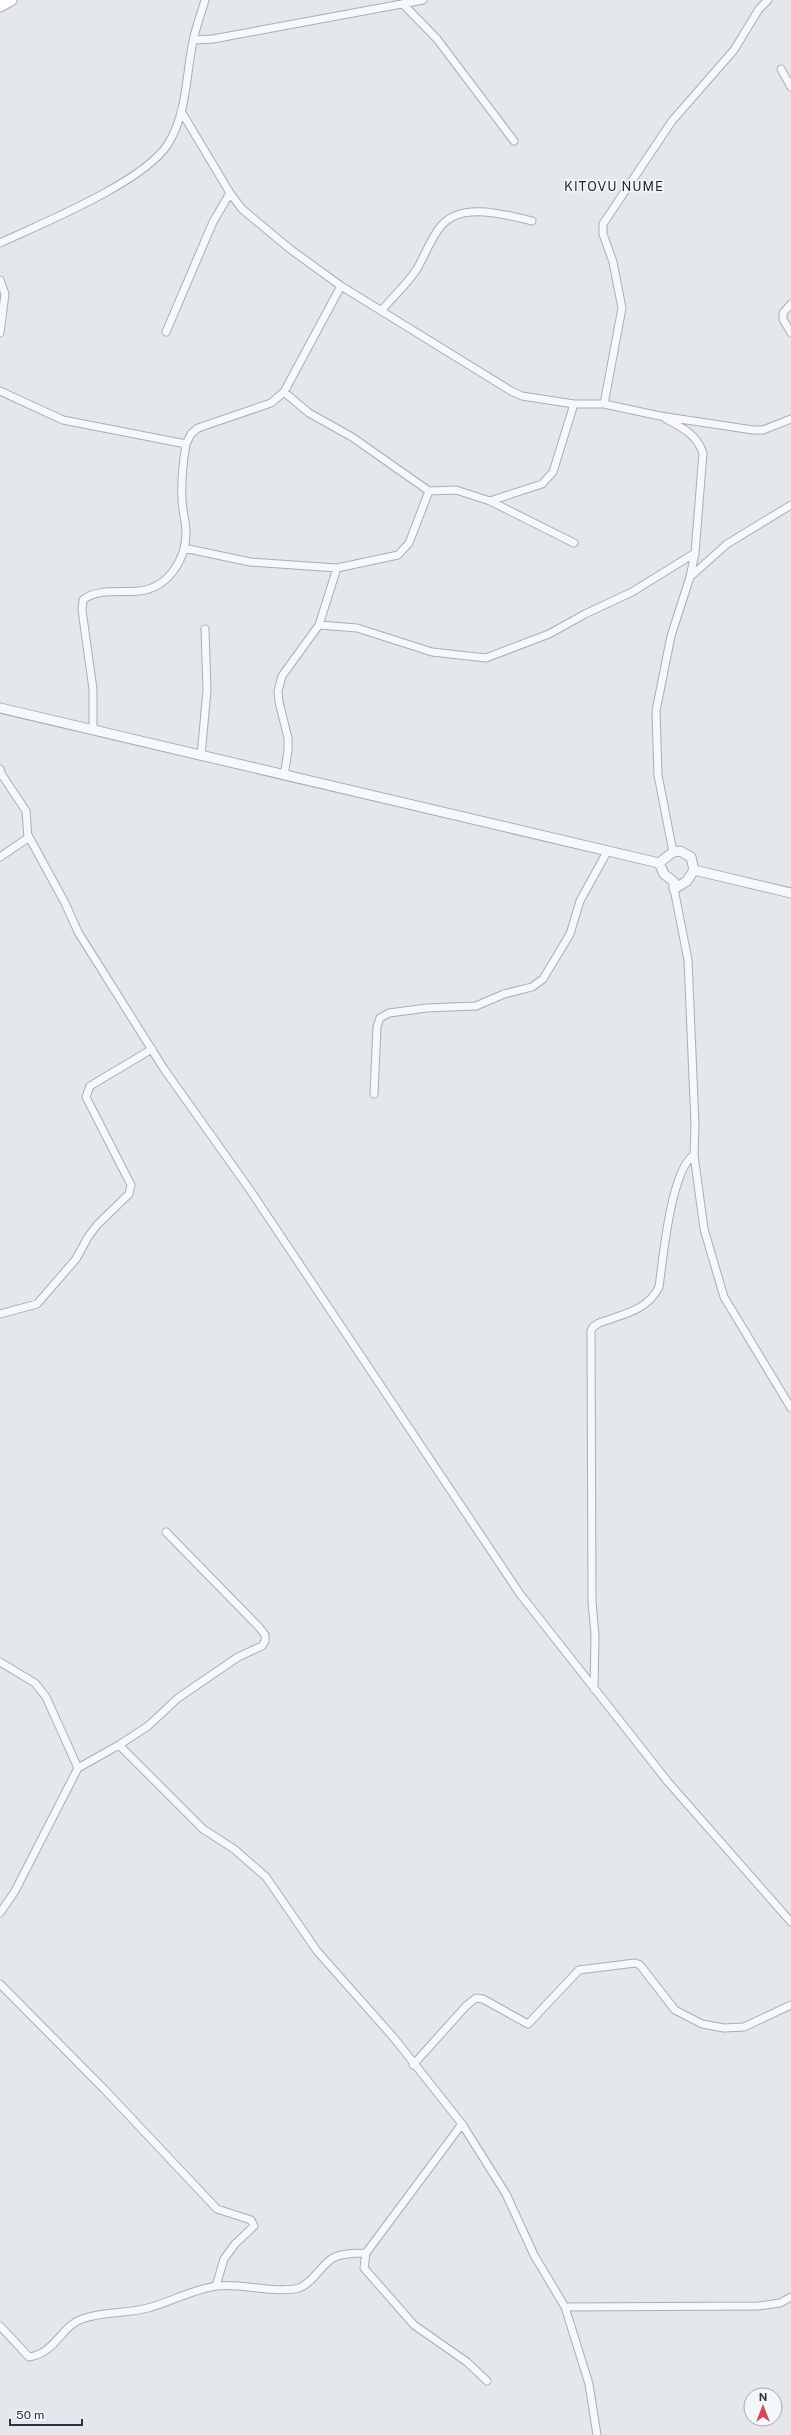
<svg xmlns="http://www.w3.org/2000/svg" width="791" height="2435" font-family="'Public Sans',sans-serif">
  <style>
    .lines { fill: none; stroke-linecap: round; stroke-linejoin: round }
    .minor-casing { stroke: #a9aeb7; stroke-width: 9 }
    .tertiary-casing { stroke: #a9aeb7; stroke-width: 11 }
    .secondary-casing { stroke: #a9aeb7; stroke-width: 13 }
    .minor { stroke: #f7f8fa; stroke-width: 7 }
    .tertiary { stroke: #f7f8fa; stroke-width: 9 }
    .secondary { stroke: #fff; stroke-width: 11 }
    .labels { text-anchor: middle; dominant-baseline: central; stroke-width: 3.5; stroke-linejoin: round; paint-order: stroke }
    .quarter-label { font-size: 13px; letter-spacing: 1px; fill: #1d2536; stroke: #f4f6f9 }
  </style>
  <rect width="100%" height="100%" fill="#e4e7ec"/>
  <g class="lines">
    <!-- minor casing -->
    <g class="minor-casing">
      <path id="minor" d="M403,4L437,39L514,141
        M194,40L213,39L423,0
        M781,69L791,87
        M181,111L230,193L242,209L290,249L341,286L511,391L522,396L574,404H604L660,416L753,430H763L791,419
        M0,243C43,223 144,182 168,144C187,114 186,74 193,41C196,27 201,14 205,0
        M0,280L5,294L0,333
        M791,304L783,313V319L791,333
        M381,311C393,297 407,284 417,269C425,255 431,238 441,226C461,201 507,215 532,221
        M166,332L213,222L230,193
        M0,391L63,420L186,444L191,434L198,428L271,403L284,392L341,286
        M284,392L309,413L352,437L429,491L456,490L490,501L574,543
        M604,404L622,308L613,262L603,234V224L672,121L734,50L759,9L768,0
        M666,419C683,428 696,434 703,453L695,553L690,577
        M490,501L542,484L553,472L574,404
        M184,548L250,562L337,568L398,555L409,543L429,491
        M319,625L357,628L432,652L486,658L549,634L585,614L632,592L695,553
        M93,730V689L82,610L83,600C97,588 122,593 139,591C168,588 186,560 186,532C186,521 182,510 182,499C181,481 183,462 186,444
        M201,756L207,690L205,629
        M0,769L2,775L26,811L28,838L0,857
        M284,776L288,751V738L279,702L278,691L282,676L319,625L337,568
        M28,835L65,903L78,932L164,1069L250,1190L520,1594L668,1782L791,1922
        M673,852L658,775L656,711L671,636L690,577L727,544L791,505
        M674,889L688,960L695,1124L694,1155L704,1229L724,1297L791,1408
        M374,1094L377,1027L380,1018L389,1013L427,1008L476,1006L504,994L532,987L543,979L570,934L580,901L608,850
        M0,1314L37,1304L76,1259L88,1237L97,1225L129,1194L131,1185L86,1097L90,1086L152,1049
        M0,1662L35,1683L46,1697L78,1768L15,1891L0,1913
        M594,1689L595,1635L592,1602L591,1331L593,1327L599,1323C623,1314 647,1311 659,1287C663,1259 671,1169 694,1155
        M119,1745L203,1829L234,1849L266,1877L317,1951L394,2038L462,2124L506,2194L534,2255L565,2307L589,2384L597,2435
        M78,1768L119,1745L148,1726L178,1698L238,1657L262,1646L265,1641V1635L259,1627L166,1532
        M0,1984L104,2089L217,2209L251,2220L254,2226L235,2244L224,2259L216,2286
        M413,2065L466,2006L476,1998L483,1999L528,2024L579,1970L635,1963L640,1965L675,2010L702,2024L724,2028L744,2027L791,2005
        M462,2124L366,2253L364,2268L414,2325L467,2362L487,2381
        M565,2307L758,2306L780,2303L791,2297
        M0,2326L29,2357C56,2353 61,2326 82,2319C103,2311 126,2314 148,2308C171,2302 193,2289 217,2286C242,2283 277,2294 299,2288C313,2283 322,2264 333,2258C342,2253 355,2253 366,2253"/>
    </g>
    <!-- tertiary casing -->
    <g class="tertiary-casing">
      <path id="tertiary" d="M0,708L659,863
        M680,851L691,857L694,870L687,881L674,889V882L664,874L659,863L673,852Z
        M694,870L791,893"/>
    </g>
    <!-- secondary casing -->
    <g class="secondary-casing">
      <path id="secondary" d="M0,6L11,0"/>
    </g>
    <!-- minor -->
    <use href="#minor" class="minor"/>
    <!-- tertiary -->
    <use href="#tertiary" class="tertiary"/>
    <!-- secondary -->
    <use href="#secondary" class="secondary"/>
  </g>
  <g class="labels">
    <!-- quarter labels -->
    <g class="quarter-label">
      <text x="614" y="186">KITOVU NUME</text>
    </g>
  </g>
  <!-- north arrow -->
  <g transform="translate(763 2407)"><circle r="19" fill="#f4f6f9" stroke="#a4a8b1"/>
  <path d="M0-3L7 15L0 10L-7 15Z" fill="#d1495b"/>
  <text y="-6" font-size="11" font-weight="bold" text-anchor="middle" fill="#2b3445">N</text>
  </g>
  <!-- scale -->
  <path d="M10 2419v6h72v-6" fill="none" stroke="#2b3445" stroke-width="2"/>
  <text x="16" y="2419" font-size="12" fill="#2b3445" stroke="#f4f6f9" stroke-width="3" paint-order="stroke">50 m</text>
</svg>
